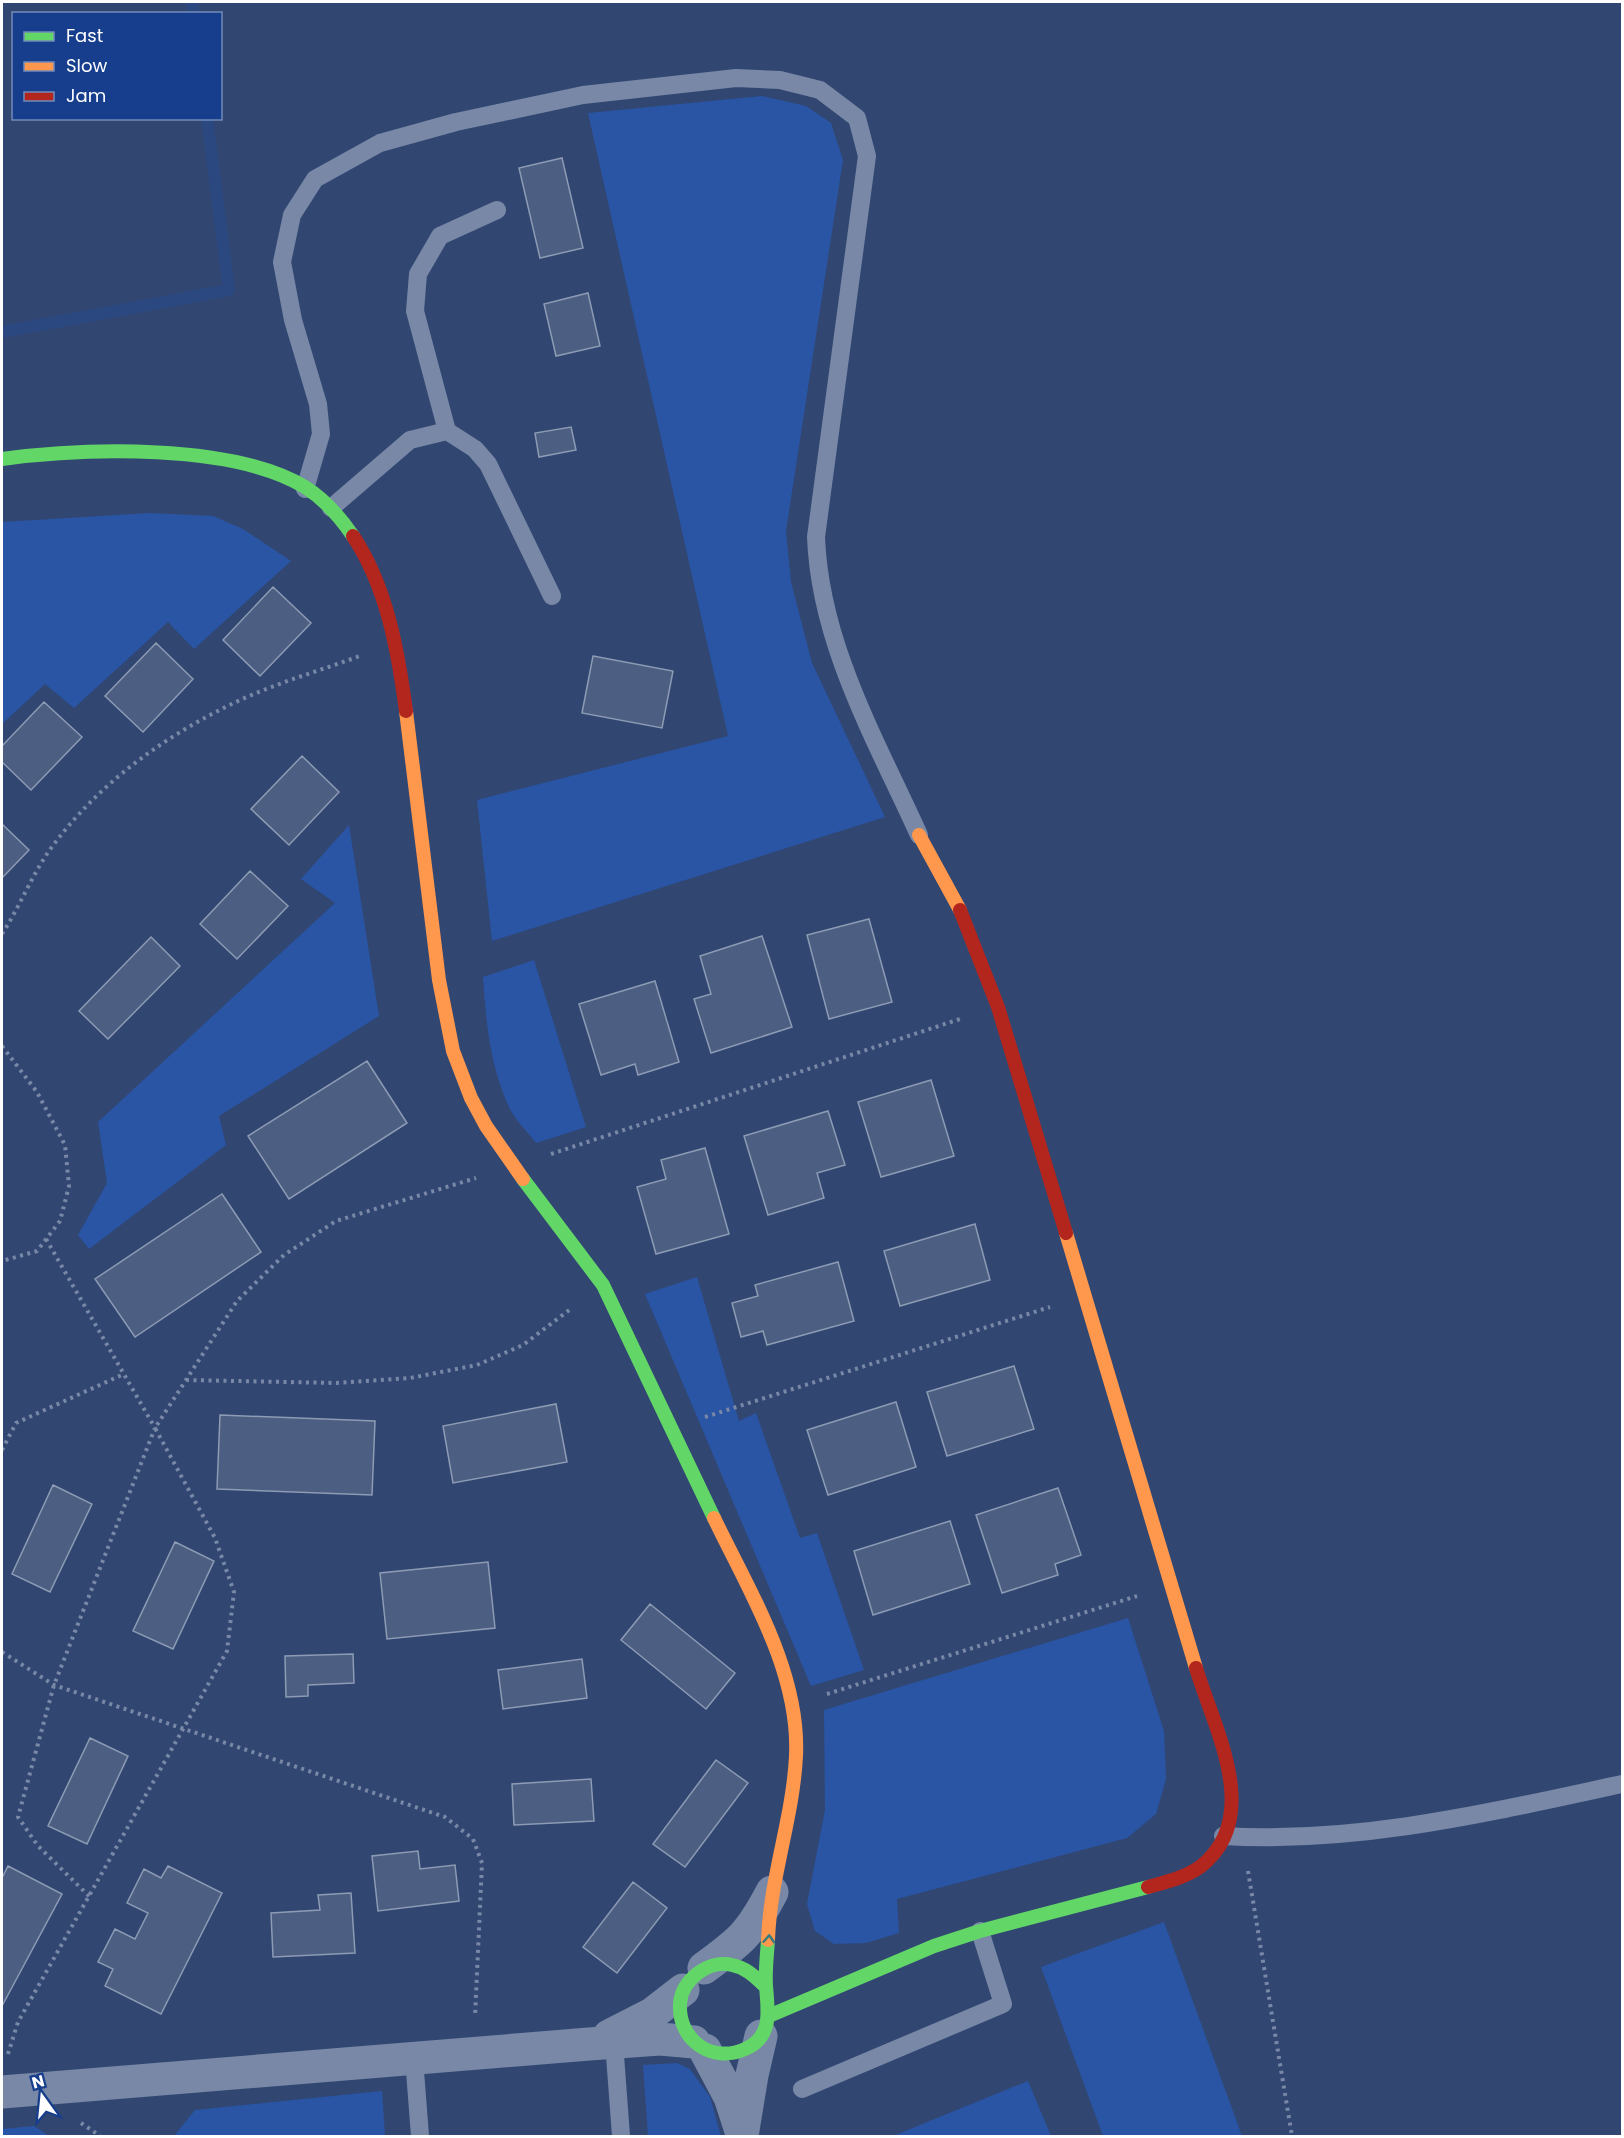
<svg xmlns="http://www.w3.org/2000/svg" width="1624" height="2138" font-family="Poppins,sans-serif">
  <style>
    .green { fill: #2a54a4 }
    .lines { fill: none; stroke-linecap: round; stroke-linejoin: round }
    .stream { stroke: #2c4881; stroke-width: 12 }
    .building { fill: #4c5e81; stroke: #8d9bb4; stroke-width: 1.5 }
    .path { stroke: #7888a6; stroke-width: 4; stroke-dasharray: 3 4.5; stroke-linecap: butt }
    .lane { stroke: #7888a6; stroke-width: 18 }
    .street { stroke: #7888a6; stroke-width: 33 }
    .fast { stroke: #63d668; stroke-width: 14 }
    .slow { stroke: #ff974d; stroke-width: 14 }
    .jam { stroke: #b3261e; stroke-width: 14 }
    .oneway { stroke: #357b7e }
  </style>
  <rect width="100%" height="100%" fill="#314772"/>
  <!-- green -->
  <path class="green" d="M762,96L806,106L831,123L843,160L786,531L791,582L812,663L885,817L492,941L477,800L728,736L588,113Z
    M150,513L213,516L243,529L291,561L194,649L168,622L74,708L45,684L2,724V522Z
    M349,825L379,1016L219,1116L226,1145L89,1249L78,1235L107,1183L98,1122L335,903L301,879Z
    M534,960L586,1127L536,1143C528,1132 516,1121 510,1109C490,1067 486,1023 483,977Z
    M697,1277L739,1421L756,1413L800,1538L817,1533L864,1670L811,1686L645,1294Z
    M1128,1618L1164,1731L1166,1779L1156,1814L1127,1838L897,1899L899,1933L866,1943L834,1944L815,1931L807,1904L825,1810L824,1710Z
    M1164,1922L1242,2136H1103L1041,1967Z
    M677,2063L690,2069L710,2097L721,2136H648L643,2065Z
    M1028,2081L1051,2136H893Z
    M382,2091L385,2136H174L195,2110Z
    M34,2126L49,2136H2V2129Z"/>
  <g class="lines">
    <!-- stream -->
    <path class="stream" d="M192,2L194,14
      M2,332L229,290L207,118"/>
  </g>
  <!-- building -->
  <path class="building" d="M562,158L583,248L540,258L519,168Z
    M588,293L600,346L556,356L544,304Z
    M571,427L576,450L539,457L535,433Z
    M273,587L311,623L260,676L223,640Z
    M156,643L193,679L143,732L105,696Z
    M593,656L673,671L662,728L582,713Z
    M44,702L82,737L31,790L2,762V746Z
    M302,756L339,792L289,845L251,809Z
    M2,824L29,850L2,878Z
    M250,871L288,906L237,959L200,924Z
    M869,919L892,1002L829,1019L807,935Z
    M762,936L792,1027L711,1053L694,999L711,994L700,956Z
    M151,937L180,966L108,1039L79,1011Z
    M655,981L679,1062L638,1075L635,1064L601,1075L579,1004Z
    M367,1061L407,1123L289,1199L248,1136Z
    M931,1080L954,1156L881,1177L858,1102Z
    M828,1111L845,1165L817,1173L824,1198L768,1215L744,1136Z
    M705,1148L729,1234L656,1254L637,1187L666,1179L661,1160Z
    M222,1194L261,1252L135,1337L95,1279Z
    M975,1224L990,1280L900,1306L884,1251Z
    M838,1262L854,1321L767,1345L763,1331L741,1337L732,1303L758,1296L755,1285Z
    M1014,1366L1034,1429L947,1456L927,1392Z
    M896,1402L916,1467L828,1495L807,1430Z
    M556,1404L567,1462L453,1483L443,1426Z
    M220,1415L375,1421L372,1495L217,1489Z
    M53,1485L92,1504L50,1592L12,1574Z
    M1058,1488L1081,1555L1055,1564L1058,1575L1002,1593L976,1515Z
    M950,1521L970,1584L873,1615L854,1551Z
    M175,1542L214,1561L173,1649L133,1631Z
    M488,1562L495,1628L387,1639L380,1573Z
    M650,1604L735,1673L706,1709L621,1640Z
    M353,1654L354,1683L308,1685V1696L286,1697L285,1656Z
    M582,1659L587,1698L503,1709L498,1670Z
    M90,1738L128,1756L87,1844L48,1826Z
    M716,1760L748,1783L685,1867L653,1844Z
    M591,1779L594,1821L514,1825L512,1784Z
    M418,1851L420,1869L455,1865L459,1901L378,1911L372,1856Z
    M8,1866L62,1894L2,2006V1878Z
    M168,1866L222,1893L161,2014L105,1986L113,1969L98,1962L115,1929L135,1939L148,1913L127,1903L144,1869L161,1878Z
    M633,1882L667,1908L617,1973L583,1947Z
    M351,1893L355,1953L273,1957L271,1913L320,1910L318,1895Z"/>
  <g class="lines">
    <!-- path -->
    <path class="path" d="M2,934C19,908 31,877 49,851C96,785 164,736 236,702C276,683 319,671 360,656
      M2,1046L37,1092L65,1145L69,1186L60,1221L37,1251L2,1261
      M551,1154L963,1018
      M46,1239L155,1428L54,1685L18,1817L38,1846L90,1897
      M186,1380L337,1383L410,1378L477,1365L523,1345L572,1308
      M705,1417L1050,1307
      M2,1450L16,1423L124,1374
      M2,1652L54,1685L445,1817L473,1839L482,1863L475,2017
      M827,1694L1137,1596
      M1248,1871L1292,2136
      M8,2054L18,2022L227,1651L234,1592L215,1538L155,1428L237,1301L284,1255L336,1221L476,1178
      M81,2123L100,2136"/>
    <!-- lane -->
    <path class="lane" d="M447,431L415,311L418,274L440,236L497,210
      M305,489L321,434L318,404L293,320L282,262L292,215L315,179L380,143L456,122L583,95L736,78L780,80L820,90L857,118L867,156L816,537C820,644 876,740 919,835
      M331,508L410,440L447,431L475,449L488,464L552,596
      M1223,1836C1359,1844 1491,1812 1622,1784
      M614,2042L621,2136
      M414,2058L420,2136
      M802,2089L1003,2004L980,1931"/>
    <!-- street -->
    <path class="street" d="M704,1968C741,1941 750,1934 772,1892
      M609,2036L652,2014L683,1990
      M705,2050L730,2097L741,2131
      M2,2092L589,2044L660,2039L694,2042
      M742,2136L752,2075L761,2036"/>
    <!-- fast -->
    <path class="fast" d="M2,459C85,448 232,443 305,487C324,499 340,517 353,536
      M523,1179L603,1285L714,1518
      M766,1987C755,1977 747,1968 732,1965C709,1959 681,1980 680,2004C678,2040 712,2064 745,2049C773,2037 768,2011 766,1986C765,1971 767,1955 768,1940
      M771,2015L934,1946L980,1931L1148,1887"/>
    <!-- slow -->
    <path class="slow" d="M406,711L439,980L453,1051L471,1098L486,1126L523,1179
      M919,835L960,910
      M1066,1233L1196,1668
      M714,1518C749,1591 800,1672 796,1756C793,1818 770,1878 768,1940"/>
    <!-- jam -->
    <path class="jam" d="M353,536C387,587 398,651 406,711
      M960,910L998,1007L1066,1233
      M1148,1887C1166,1882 1184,1878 1200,1867C1264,1818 1214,1728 1196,1668"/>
  </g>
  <!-- one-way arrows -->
  <defs><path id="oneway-chevron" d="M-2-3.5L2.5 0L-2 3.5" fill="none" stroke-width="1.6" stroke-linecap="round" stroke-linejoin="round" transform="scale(1.5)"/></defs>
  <use class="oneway" href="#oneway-chevron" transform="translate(769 1939) rotate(-87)"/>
  <!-- border -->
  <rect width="1624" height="2138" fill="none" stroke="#ffffff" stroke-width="6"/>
  <!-- legend -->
  <rect x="12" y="12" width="210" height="108" fill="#163e8d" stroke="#738bbb" stroke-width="1.5"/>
  <rect x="24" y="32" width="30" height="9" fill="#63d668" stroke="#738bbb" stroke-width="1.5"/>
  <text x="66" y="42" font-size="18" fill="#ffffff">Fast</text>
  <rect x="24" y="62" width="30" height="9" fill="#ff974d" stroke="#738bbb" stroke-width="1.5"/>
  <text x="66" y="72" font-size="18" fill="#ffffff">Slow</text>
  <rect x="24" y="92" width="30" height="9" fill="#b3261e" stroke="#738bbb" stroke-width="1.5"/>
  <text x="66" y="102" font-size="18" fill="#ffffff">Jam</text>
  <!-- north arrow -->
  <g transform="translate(42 2096) rotate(345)" stroke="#163e8d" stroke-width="4.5" paint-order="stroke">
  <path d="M0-4.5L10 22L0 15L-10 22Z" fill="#ffffff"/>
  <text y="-9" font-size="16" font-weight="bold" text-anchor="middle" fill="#ffffff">N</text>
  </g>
</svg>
